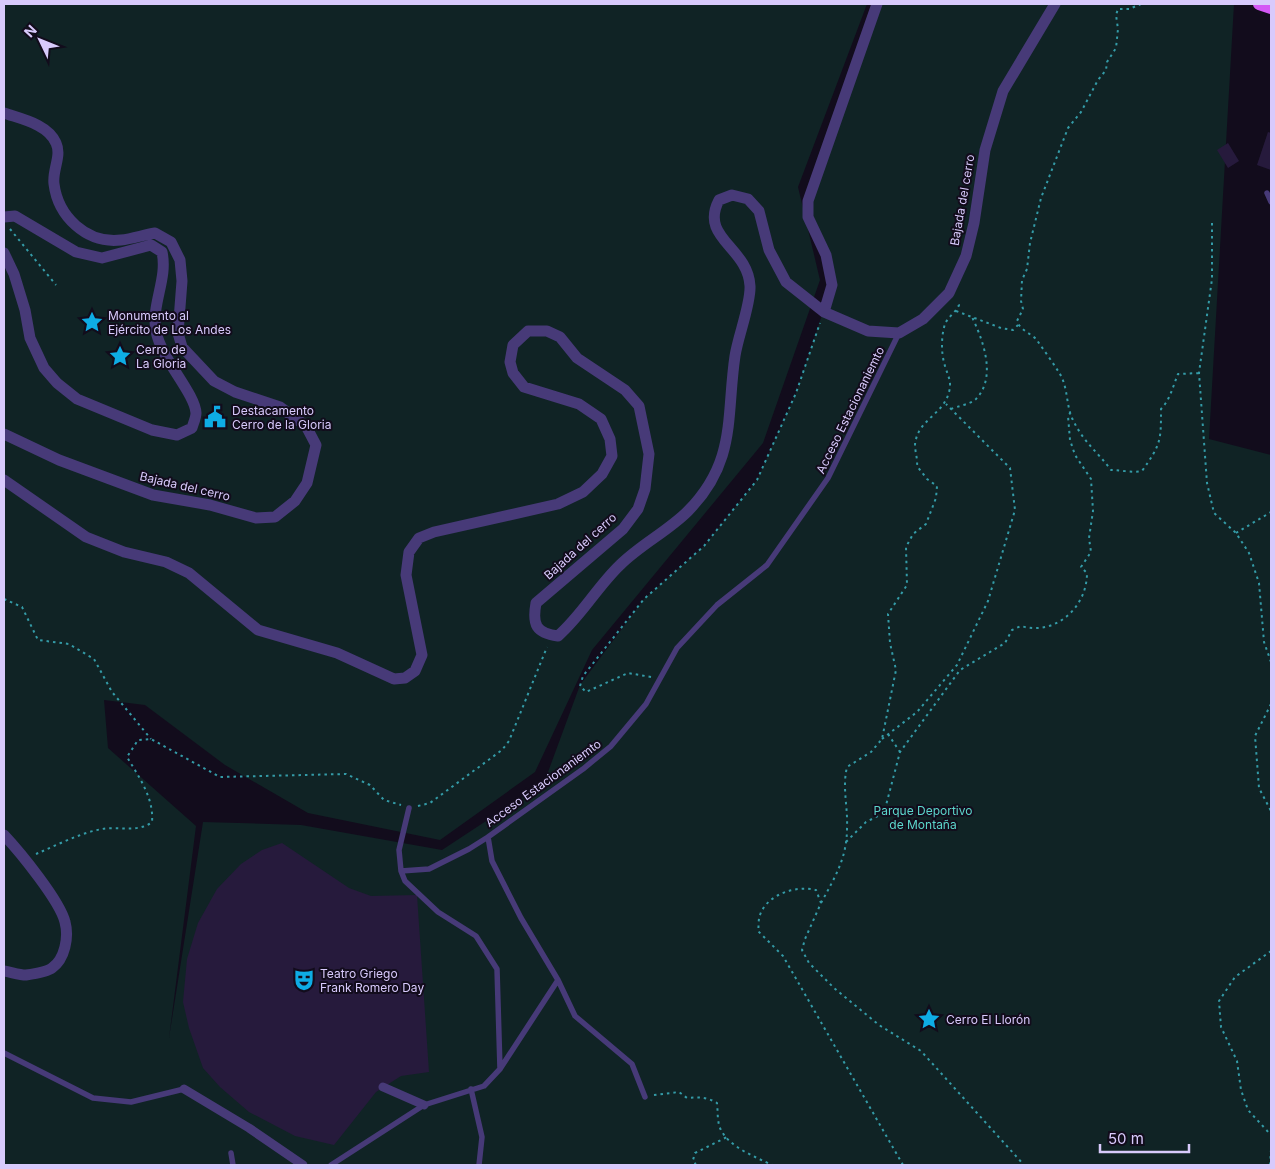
<svg xmlns="http://www.w3.org/2000/svg" width="1275" height="1169" font-family="Inter,sans-serif">
  <style>
    .green { fill: #102325 }
    .building { fill: #261a3c }
    .lines { fill: none; stroke-linecap: round; stroke-linejoin: round }
    .path { stroke: #349ba7; stroke-width: 2; stroke-dasharray: 2.5 4; stroke-linecap: butt }
    .service { stroke: #473a78; stroke-width: 5.5 }
    .pedestrian { stroke: #473a78; stroke-width: 9 }
    .minor { stroke: #473a78; stroke-width: 11 }
    .primary { stroke: #d458f5; stroke-width: 12 }
    .labels { text-anchor: middle; dominant-baseline: central; stroke-width: 4; stroke-linejoin: round; paint-order: stroke }
    .street-label { font-size: 12px; fill: #d8cafc; stroke: #120c1c }
    .poi-label { font-size: 12px; fill: #d8cafc; stroke: #120c1c; text-anchor: start }
    .park-label { font-size: 12px; fill: #5cd6cc; stroke: #120c1c }
  </style>
  <rect width="100%" height="100%" fill="#120c1c"/>
  <!-- green -->
  <path class="green" d="M4,4H867L798,187L820,280L763,443L592,650L535,772L440,840L308,813L225,765L145,705L104,700L108,748L196,826L169,1038L203,822L301,825L442,850L544,783L580,685L644,599L704,546L757,480L796,393L832,285L808,201L876,4H1234L1209,439L1271,455V1165H4Z"/>
  <!-- building -->
  <path class="building" d="M1268,132L1271,133V170L1257,165Z
    M1228,143L1239,161L1228,168L1217,150Z
    M282,843L349,888L371,896L417,895L429,1072L401,1076L376,1092L334,1145L295,1136L249,1112L220,1087L203,1068L189,1028L183,1002L187,959L198,923L217,889L241,864L262,850Z"/>
  <g class="lines">
    <!-- path -->
    <path class="path" d="M1141,4L1129,9H1118L1116,15L1118,29L1116,48L1107,62L1106,70L1098,80L1081,112L1068,128L1041,198L1030,243L1027,269L1022,280L1021,301L1023,309L1017,321C1020,330 1030,333 1036,339C1044,350 1053,363 1060,374C1068,388 1066,404 1072,418C1083,442 1096,450 1111,470C1121,470 1132,473 1142,471C1161,444 1161,441 1161,409C1170,400 1173,386 1178,374L1199,373
      M1212,223V279L1199,373L1207,483L1214,513L1236,533L1249,553L1259,583L1264,642L1271,662
      M10,229L56,285
      M956,311L1001,328L1013,330L1018,325
      M951,409C958,406 971,404 976,399C997,377 983,340 972,317
      M1236,533L1271,512
      M4,599L22,607L38,640L69,644L94,659L112,692L151,739
      M651,677L628,673L586,692L580,686L583,676L644,599L704,546L757,480L796,393L820,323
      M1271,704L1255,736L1259,788L1271,811
      M888,734L900,752
      M882,739L917,712L957,665L988,601L1015,510L1010,468L946,404
      M418,806L430,803L502,750L509,741L547,647
      M846,842L866,822L884,813L900,752L960,670L1005,643L1012,630L1021,626C1055,636 1087,608 1087,573L1081,567L1091,552L1089,538L1093,511L1091,479L1075,455L1070,440L1068,416L1071,412
      M36,854C57,845 80,833 102,829C119,826 138,833 152,822C154,798 139,777 127,757L138,740L151,739L220,777L346,774L370,785L384,800L401,805
      M821,903C835,877 847,858 847,828C848,806 842,788 847,767L871,752L882,739L896,670L890,643L888,614L907,585L906,547L913,534L926,524L936,498L937,486L927,479L917,466C918,457 913,447 916,439C921,419 944,413 949,392C952,382 948,376 945,366C941,354 941,336 945,324C948,317 956,312 959,305L957,301
      M1271,951L1235,977L1219,1001L1221,1027L1237,1061L1241,1090L1248,1110L1271,1135
      M654,1095L679,1092L687,1098C699,1097 707,1097 717,1103C718,1111 717,1120 720,1128C728,1147 756,1157 772,1165
      M696,1165L693,1160L695,1153L727,1137
      M903,1165L783,956L758,931C759,926 758,920 760,915C767,894 797,885 816,890L821,903L805,939L802,950L809,963L834,988L879,1025L921,1051L1024,1165
      M1270,1165L1271,1150"/>
    <!-- service -->
    <path class="service" d="M1267,193L1271,202
      M409,808L399,850L401,871L405,881L438,912L476,936L497,969L500,1069
      M401,871L429,869L469,849L488,837
      M4,1053L93,1098L131,1102L184,1089
      M471,1089L482,1137L479,1165
      M645,1097L632,1064L575,1016L558,980L521,918L492,861L488,837L583,769L611,746L646,704L677,648L717,605L767,565L828,478L899,333
      M231,1153L233,1165
      M331,1165L424,1105L484,1086L500,1069L558,980"/>
    <!-- pedestrian -->
    <path class="pedestrian" d="M383,1087L424,1105
      M184,1089L249,1128L303,1165"/>
    <!-- minor -->
    <path class="minor" d="M4,113C21,119 48,124 56,143C62,156 52,170 54,184C58,216 86,244 121,240C132,239 143,235 155,233L171,242L180,260L182,281L178,333L182,347L214,381L235,392L280,407L306,426L316,445L307,483L295,501L275,517L256,518L210,505L153,495L59,460L4,434
      M4,217L15,216L76,252L102,258L151,245L162,252
      M4,253L14,274L25,310L30,338L44,368L57,383L77,399L152,430L177,435L192,428C193,424 196,418 196,413C195,393 161,359 156,331C151,304 168,279 162,252
      M824,312L832,285L826,255L808,217V201L877,4
      M4,480L86,537L124,552L166,562L189,573L258,630L337,653L394,679L405,678L415,671L422,655L406,575L409,552L419,538L434,532L558,504L583,492L602,474L612,456L610,439L601,419L579,404L524,387L513,373L510,362L513,345L528,331H547L560,337L577,358L625,390L639,406L649,454L645,489L638,509L623,529L536,603C532,625 536,633 558,636C582,615 597,587 620,565C640,545 668,531 688,511C737,461 726,417 735,356C738,336 751,304 750,286C748,247 699,238 719,200L732,195L748,199L759,211L769,250L786,282L824,312L868,331L899,333L923,319L949,293L966,256L974,223L985,150L1003,91L1055,4
      M4,835C20,852 60,901 65,922C69,937 65,959 52,968C47,972 33,974 26,975C19,975 11,972 4,971"/>
    <!-- primary -->
    <path class="primary" d="M1259,4L1271,8"/>
  </g>
  <!-- icons -->
  <defs>
    <g id="sight-bare" transform="scale(1.725)"><path d="M0-6L1.8-2.2L6-1.7L2.9 1.2L3.7 5.4L0 3.3L-3.7 5.4L-2.9 1.2L-6-1.7L-1.8-2.2Z" fill="#0eace5" stroke="#120c1c" stroke-width="2.5" paint-order="stroke"/></g>
    <g id="civic-bare" transform="scale(1.725)"><path d="M-.6-6.5H3V-4.5H.6V-3L4-1V1h2V6H-6V1h2V-1L-.6-3ZM-1.2 2.5V6h2.4V2.5Z" fill="#0eace5" stroke="#120c1c" stroke-width="2.5" paint-order="stroke"/></g>
    <g id="theatre-bare" transform="scale(1.725)"><path d="M-5-5.5Q0-4 5-5.5V0Q5 5 0 6Q-5 5-5 0ZM-3.3-2.5H-1v1.5H-3.3ZM1-2.5H3.3v1.5H1ZM-2.8 1Q0 5.5 2.8 1Z" fill="#0eace5" stroke="#120c1c" stroke-width="2.5" paint-order="stroke"/></g>
  </defs>
  <g fill-rule="evenodd">
    <use href="#sight-bare" x="92" y="322"/>
    <use href="#sight-bare" x="120" y="356"/>
    <use href="#civic-bare" x="215" y="417"/>
    <use href="#theatre-bare" x="304" y="980"/>
    <use href="#sight-bare" x="929" y="1019"/>
  </g>
  <g class="labels">
    <!-- street labels -->
    <g class="street-label">
      <text transform="translate(962 200) rotate(-80)">Bajada del cerro</text>
      <text transform="translate(850 410) rotate(-64)">Acceso Estacionaniemto</text>
      <text transform="translate(185 486) rotate(13)">Bajada del cerro</text>
      <text transform="translate(580 546) rotate(-42)">Bajada del cerro</text>
      <text transform="translate(543 783) rotate(-36)">Acceso Estacionaniemto</text>
    </g>
    <!-- poi labels -->
    <g class="poi-label">
      <text x="108" y="315">Monumento al<tspan x="108" dy="14">Ejército de Los Andes</tspan></text>
      <text x="136" y="349">Cerro de<tspan x="136" dy="14">La Gloria</tspan></text>
      <text x="232" y="410">Destacamento<tspan x="232" dy="14">Cerro de la Gloria</tspan></text>
      <text x="320" y="973">Teatro Griego<tspan x="320" dy="14">Frank Romero Day</tspan></text>
      <text x="946" y="1019">Cerro El Llorón</text>
    </g>
    <!-- park labels -->
    <g class="park-label">
      <text x="923" y="810">Parque Deportivo<tspan x="923" dy="14">de Montaña</tspan></text>
    </g>
  </g>
  <!-- border -->
  <rect width="1275" height="1169" fill="none" stroke="#d8cafc" stroke-width="10"/>
  <!-- north arrow -->
  <g transform="translate(40 40) rotate(313)" stroke="#120c1c" stroke-width="4" paint-order="stroke">
  <path d="M0-4L9 19L0 12L-9 19Z" fill="#d8cafc"/>
  <text y="-8" font-size="14" font-weight="bold" text-anchor="middle" fill="#d8cafc">N</text>
  </g>
  <!-- scale -->
  <path d="M1100 1144v8h89v-8" fill="none" stroke="#d8cafc" stroke-width="2.5"/>
  <text x="1108" y="1144" font-size="15" fill="#d8cafc" stroke="#120c1c" stroke-width="4" paint-order="stroke">50 m</text>
</svg>
